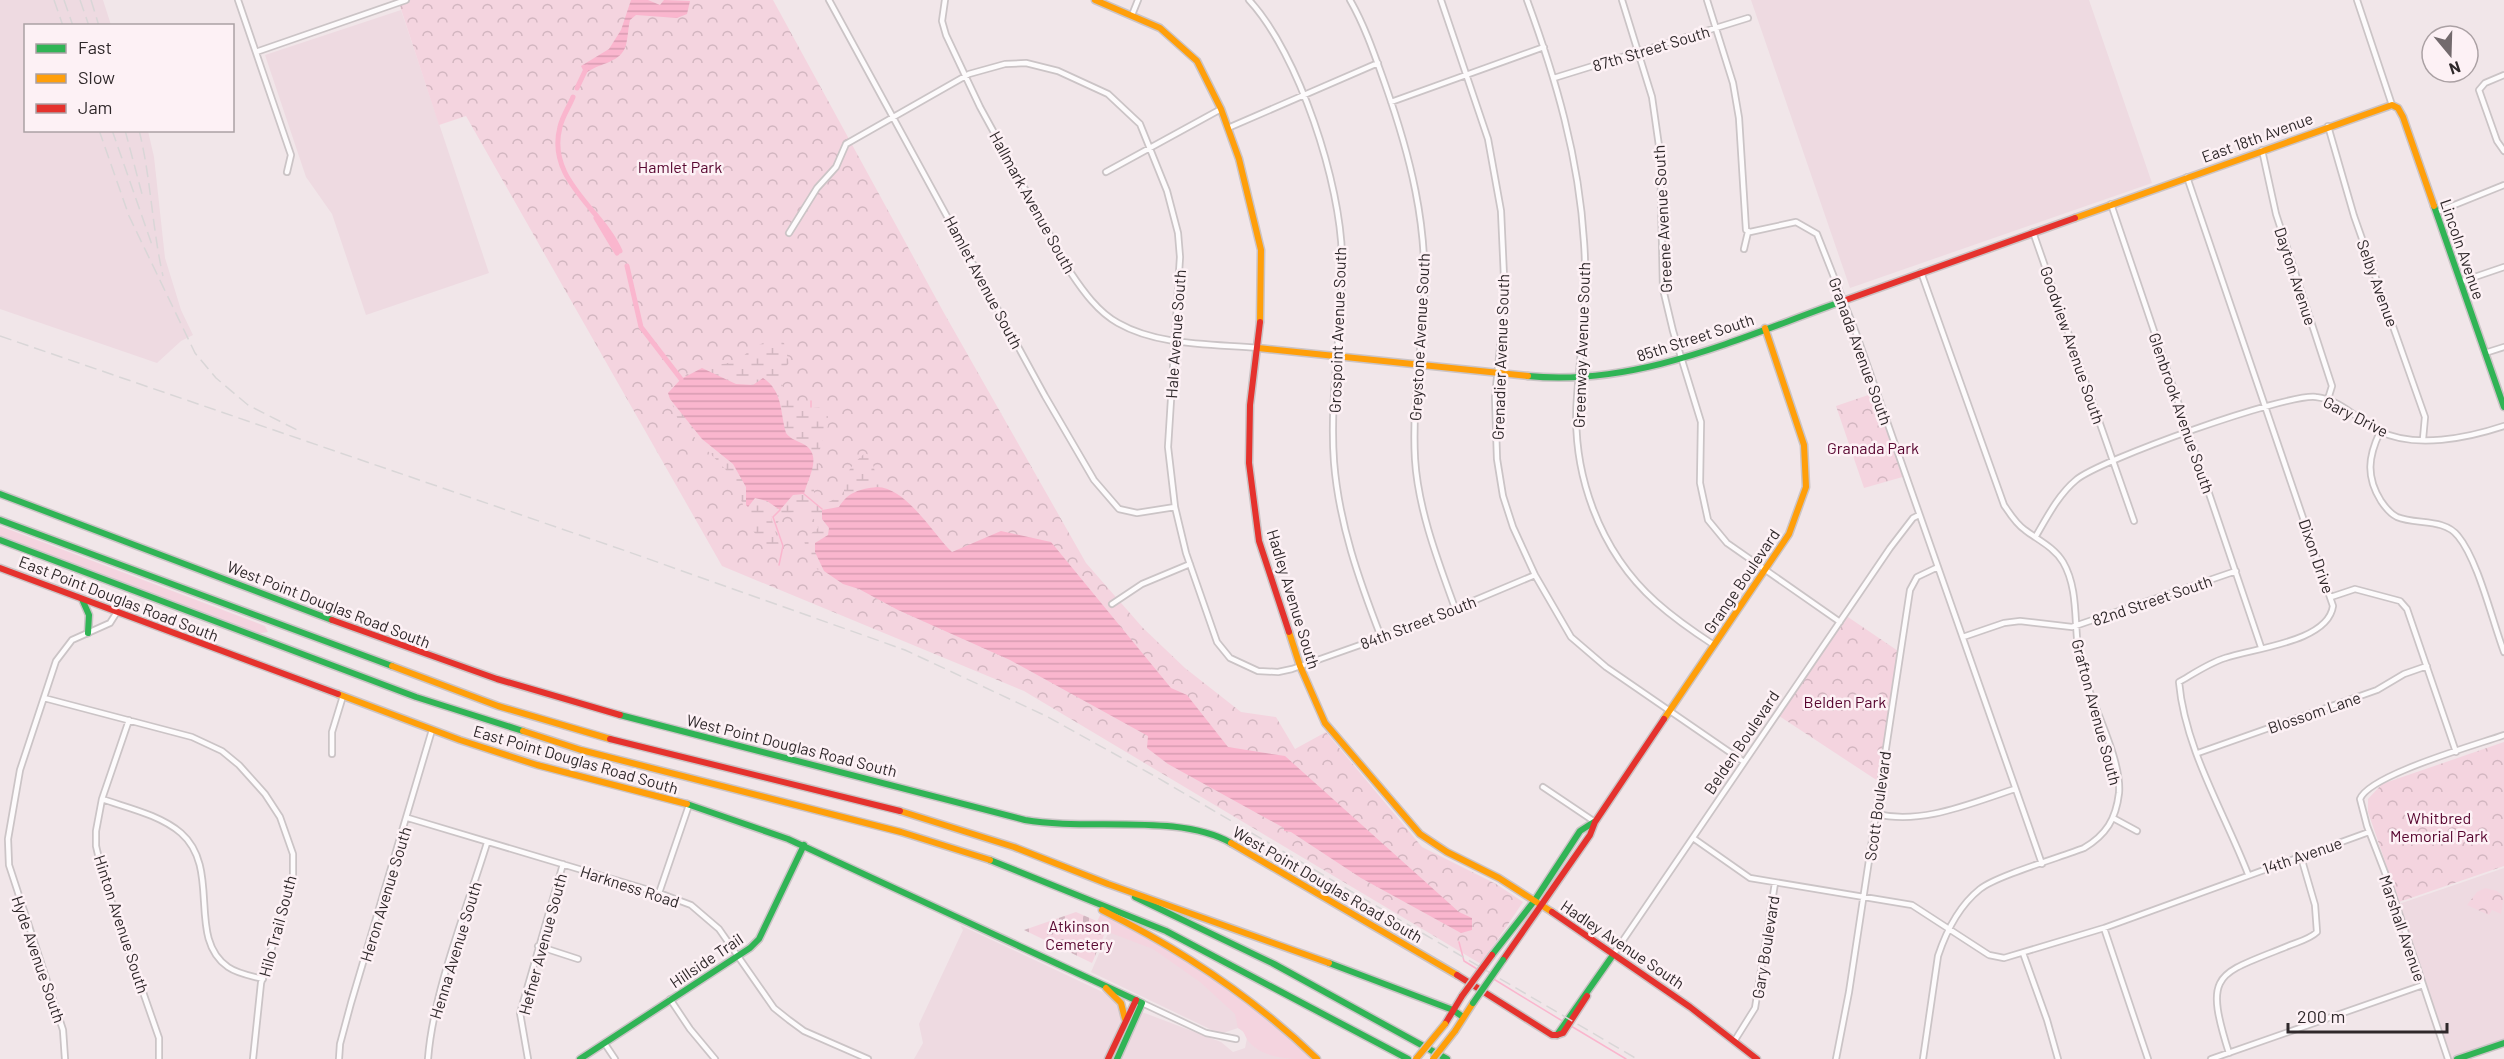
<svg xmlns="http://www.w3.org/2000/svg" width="2504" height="1059" font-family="Barlow,sans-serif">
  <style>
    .built { fill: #eedae1 }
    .grass { fill: #f4d4df }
    .forest { fill: url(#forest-crowns) }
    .wetland { fill: url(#wetland-marsh) }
    .cemetery { fill: url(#cemetery-stones) }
    .water { fill: url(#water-rules) }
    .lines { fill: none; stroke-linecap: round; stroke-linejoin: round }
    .stream { stroke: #fab6ce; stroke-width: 1.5 }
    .canal { stroke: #fab6ce; stroke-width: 5 }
    .street-casing { stroke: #cbc4c6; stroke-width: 8 }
    .fast-casing { stroke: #cbc4c6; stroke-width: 9 }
    .slow-casing { stroke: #cbc4c6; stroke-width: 9 }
    .jam-casing { stroke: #cbc4c6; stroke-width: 9 }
    .street { stroke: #fdfbfc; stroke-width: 4.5 }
    .fast { stroke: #30b455; stroke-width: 6 }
    .slow { stroke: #ff9f0a; stroke-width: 6 }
    .jam { stroke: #e5322d; stroke-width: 6 }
    .rail { stroke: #d9d6d7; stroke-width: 1.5; stroke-dasharray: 12 6; stroke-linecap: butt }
    .fast-bridge-casing { stroke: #cbc4c6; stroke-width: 9; stroke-linecap: butt }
    .slow-bridge-casing { stroke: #cbc4c6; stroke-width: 9; stroke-linecap: butt }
    .jam-bridge-casing { stroke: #cbc4c6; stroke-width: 9; stroke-linecap: butt }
    .fast-bridge { stroke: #30b455; stroke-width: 6 }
    .slow-bridge { stroke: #ff9f0a; stroke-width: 6 }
    .jam-bridge { stroke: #e5322d; stroke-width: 6 }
    .labels { text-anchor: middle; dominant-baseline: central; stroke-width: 5; stroke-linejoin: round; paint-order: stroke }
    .street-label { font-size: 16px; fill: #2f282a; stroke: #fdf1f5 }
    .park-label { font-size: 16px; fill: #57052f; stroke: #fdf1f5 }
  </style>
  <defs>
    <pattern id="forest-crowns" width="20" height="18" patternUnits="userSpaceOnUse" patternTransform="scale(1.5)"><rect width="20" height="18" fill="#f4d4df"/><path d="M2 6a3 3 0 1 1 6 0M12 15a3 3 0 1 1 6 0" fill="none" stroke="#d2b6c0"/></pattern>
    <pattern id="wetland-marsh" width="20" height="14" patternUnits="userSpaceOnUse" patternTransform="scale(1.5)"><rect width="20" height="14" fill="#f4d4df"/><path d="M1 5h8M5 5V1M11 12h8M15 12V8" fill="none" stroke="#d2b6c0"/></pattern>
    <pattern id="cemetery-stones" width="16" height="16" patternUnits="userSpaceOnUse" patternTransform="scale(1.5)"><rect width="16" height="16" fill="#f4d4df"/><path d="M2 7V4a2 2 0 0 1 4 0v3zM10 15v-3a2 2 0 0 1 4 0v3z" fill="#d2b6c0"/></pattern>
    <pattern id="water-rules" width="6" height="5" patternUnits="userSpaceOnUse" patternTransform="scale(1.5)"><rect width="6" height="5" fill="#fab6ce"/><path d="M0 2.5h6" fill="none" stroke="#d79cb1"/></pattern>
  </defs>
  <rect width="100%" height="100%" fill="#f1e6e9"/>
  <!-- built -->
  <path class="built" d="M0,0H103L111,25L26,26V130L148,131L154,157L165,258L181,310L193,335L181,341L157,363L0,309Z
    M1751,0H2089L2152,183L1850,288Z
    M401,10L489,273L366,315L332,214L306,177L265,55Z
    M2504,868V1043L2457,1059H2448L2396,905Z
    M1112,924L1199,975L1298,1059H1120L1142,1012L1221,1042L1233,1052L1245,1048L1247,1038L1244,1032L1238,1028L1223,1033L1212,1030L1091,972Z
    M960,925L1111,996L1118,1002L1122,1018L1105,1059H914L923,1043L919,1024L963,930Z"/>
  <!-- grass -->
  <path class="grass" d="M0,526L265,626L268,632L256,634L0,536Z
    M1101,913C1178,952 1251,996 1311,1059C1289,1059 1265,1059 1249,1042C1244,1036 1246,1032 1238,1028L1235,1014L1200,982L1153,949L1108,932L1097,922Z"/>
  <!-- forest -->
  <path class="forest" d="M398,0H773L944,313L1086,563L1143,628L1185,668L1241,712L1276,717L1295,749L1326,732L1422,847L1496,884L1523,902L1481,964L1024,691L722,566L466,116L439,125Z
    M1877,392L1906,476L1864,488L1836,406Z
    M1845,615L1901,653L1881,783L1776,714Z
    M2504,742V866L2399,902L2368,812V799L2382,784Z
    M2485,888L2497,891L2504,897L2501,914L2492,910L2489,915L2467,905L2477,892Z"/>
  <!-- wetland -->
  <path class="wetland" d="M771,339H778L784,343L789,363L779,374C782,386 789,406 801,409C806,411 813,407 819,407L828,416V425L819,452L818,479L814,484V493L826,503L844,495C844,474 850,466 865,453L870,456C880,481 869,476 895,492L927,614L1148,736L1010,660L898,610L859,589L843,584L815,568L807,556L804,539L818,528L817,522L804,511L789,513L775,525L781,502L771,517L779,544L769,549L753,531L740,497L726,470L678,420L668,393L687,374L702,368L738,361L751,349Z"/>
  <!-- cemetery -->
  <path class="cemetery" d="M1076,912L1108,926L1092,963L1024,930Z"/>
  <!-- water -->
  <path class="water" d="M631,0H648L660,5L664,0L690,1L687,14L677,18L636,15L630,20C628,28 628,40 625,48C618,64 597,63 585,74L581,66L609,49L621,30Z
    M702,368L736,384L753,385L763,378C783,391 780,412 786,433C790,439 798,441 805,445C823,457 807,479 804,494L793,495L780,510L767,501L755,498L748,507L746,505V487L733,464L702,439L670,399L668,393L681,379Z
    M877,487C907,488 932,533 952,552L1001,531L1051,542L1171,688L1187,695L1228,747L1285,756L1459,912L1472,918V930L1461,933L1361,878L1291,832L1284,831V828L1168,764L1147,748L1148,736L1010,660L898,610L859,589L843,584L824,571L815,552V543L828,535L829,528L822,519V510L839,507C848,492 860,489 877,487Z"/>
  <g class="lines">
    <!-- stream -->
    <path class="stream" d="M811,401V407
      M804,494L822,509
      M779,565L783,546L773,517L780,510
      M1459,942L1464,961L1477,969
      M1492,978L1564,1022
      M1571,1026L1626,1059"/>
    <!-- canal -->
    <path class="canal" d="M577,88L587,67
      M573,97C569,107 562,117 560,127C546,180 602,209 620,251
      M596,218L617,253
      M627,266L641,327L681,379"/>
    <!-- street casing -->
    <g class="street-casing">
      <path id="street" d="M238,0L291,155L287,172
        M829,0L1045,396L1094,480L1119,509L1137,513L1175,507
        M945,0L942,21L946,35L980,107L1071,273C1083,291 1098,312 1118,323C1158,346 1213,344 1258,348
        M1249,0C1299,54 1341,184 1342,258C1343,326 1329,394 1334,462C1339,524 1359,580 1381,637
        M1350,0C1365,26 1375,56 1385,84C1410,155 1428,225 1424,301C1421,353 1412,406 1415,459C1418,509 1438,561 1455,608
        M1441,0L1488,139L1501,211L1505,299L1495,397L1497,459L1503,496L1513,527L1535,575L1571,637L1606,667L1744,762
        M1527,0C1556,79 1579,158 1584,242C1588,295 1581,345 1577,397C1571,472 1599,551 1656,602C1674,618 1694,632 1714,645
        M1622,0L1652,97L1660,153L1663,289L1673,331L1701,422L1700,483L1708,520L1727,543L1840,622
        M1707,0L1733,83L1739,118L1746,230L1750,232L1796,222L1817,234L1856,333L2042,864
        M2357,0L2392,105
        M1132,15L1138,0
        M256,52L406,0
        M2504,75L2485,83L2479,90L2497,141L2504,151
        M1554,78L1748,18
        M1391,102L1544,47
        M2328,126L2354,216L2425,417L2423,439
        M1228,128L1378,63
        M2262,150L2276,214L2332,386L2328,399
        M1106,172L1221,109
        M2187,177L2333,606C2328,642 2254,648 2225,658C2209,663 2193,674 2179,682C2185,749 2224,812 2248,874
        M2111,204L2261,647
        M2437,212L2504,185
        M2033,232L2134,521
        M789,233L817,188L836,167L846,144L969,74L1005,64L1026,63L1058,71L1108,94L1140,124L1167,191L1178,233L1180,257L1168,447L1175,507L1186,553L1217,642L1230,658L1258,671L1278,672L1292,669L1411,627L1535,575
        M1744,249L1748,232
        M1921,272L2004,505C2010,514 2016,524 2025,530C2038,540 2054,547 2063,562C2080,591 2073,629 2080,661C2088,698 2122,757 2119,793C2116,819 2106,835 2084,848C2061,857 1996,876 1980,889C1960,905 1946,932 1938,956L1923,1059
        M2460,282L2504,267
        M2485,353L2504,347
        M2380,432C2368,457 2366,477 2381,501C2385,507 2391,514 2397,517C2416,525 2444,518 2458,536C2478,560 2492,620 2504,652
        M2036,536C2047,517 2059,494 2076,480C2099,460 2287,393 2316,397C2342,400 2357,420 2379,431C2415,449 2468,438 2504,426
        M2331,597L2355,589L2400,601L2407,609L2456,752
        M1112,604L1142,584L1190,564
        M1963,637L2004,623L2020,621L2072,627L2236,571
        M44,698L192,737L222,751L239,765L265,794L280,817L293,854V880L261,983L253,1059
        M129,720L102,799L96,831V846L104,880L159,1038V1059
        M2198,753L2377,690L2404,674L2427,666
        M332,754V732L343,696
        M1543,787L1595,822
        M102,799C128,808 160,815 181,833C222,869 186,938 228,967C238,974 252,976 263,979
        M1876,814C1923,825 1971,803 2015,789
        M408,818L659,893L691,905L719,929L774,1008L789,1020L804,1031L868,1059
        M2113,818L2137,831
        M1693,838L1750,878L1912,905L1989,955L2004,958L2104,928L2369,832
        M659,893L689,805
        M2104,928L2148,1059
        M538,946L578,959
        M2023,953L2047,1020L2058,1059
        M1613,955L1890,548L1913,518L1919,515
        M670,999L690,1029L715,1059
        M1142,1003L1206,1033L1236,1039
        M1735,1040L1755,1008L1775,883
        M605,1044L615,1059
        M2229,1053C2203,971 2217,975 2288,946C2298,942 2310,939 2317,932L2315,905L2301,857
        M65,1059L63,1030L9,865L8,839L20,770L56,661L72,640L110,623L117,612
        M339,1059L340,1044L351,1003L432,730
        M428,1059C433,992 467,908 487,843
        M528,1059L520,1013L563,864
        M1836,1059L1849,992L1910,590L1917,577L1938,567
        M2211,1059L2423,985
        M2448,1059L2389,883L2367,826L2360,799C2369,775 2476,745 2504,735"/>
    </g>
    <!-- fast casing -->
    <g class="fast-casing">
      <path id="fast" d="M2434,206L2504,407
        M1528,376C1638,387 1741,337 1843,301
        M0,494L332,620
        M0,520L392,666
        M0,540L416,697L523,731
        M82,599L89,615L88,633
        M620,715L1025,820C1087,831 1179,813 1231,843
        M687,804L788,839L1142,1003L1117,1059
        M990,860L1166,931L1408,1059
        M1135,897L1274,964L1447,1059
        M1492,955L1535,900L1580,831L1594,822
        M1329,963L1453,1010L1463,1017
        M1557,1035L1613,955
        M580,1059L750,948L759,939L804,845
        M2457,1059L2504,1043"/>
    </g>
    <!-- slow casing -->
    <g class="slow-casing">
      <path id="slow" d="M1095,0L1160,28L1197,61L1221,109L1239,159L1261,250L1260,322
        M2075,218L2392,105L2398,108L2403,117L2434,206
        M1258,348L1528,376
        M1289,632L1300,666L1325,723L1420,834L1447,852L1499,878L1552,912
        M392,666L498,706L610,739
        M338,694L460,740L537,765L687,804
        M1664,719L1789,534L1806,487L1804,445L1765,328
        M523,731L581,750L901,832L990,860
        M900,811L1014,847L1108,884L1329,963
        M1231,843L1457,975
        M1102,910C1182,950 1253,997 1317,1059
        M1106,988L1121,1003L1125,1019
        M1455,1031L1473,1003"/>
    </g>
    <!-- jam casing -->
    <g class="jam-casing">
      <path id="jam" d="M1843,301L2075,218
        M1260,322L1250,405L1249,463L1259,541L1289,632
        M0,568L338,694
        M332,620L497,679L620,715
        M610,739L900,811
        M1552,912L1690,1007L1757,1059
        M1503,960L1590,835L1595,822L1664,719
        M1457,975L1552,1035H1557
        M1445,1024L1462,996
        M1557,1035L1563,1033L1587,996
        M1108,1059L1136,1000"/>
    </g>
    <!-- street -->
    <use href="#street" class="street"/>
    <!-- fast -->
    <use href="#fast" class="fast"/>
    <!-- slow -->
    <use href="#slow" class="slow"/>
    <!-- jam -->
    <use href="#jam" class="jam"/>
    <!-- rail -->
    <path class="rail" d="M54,0L63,26
      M64,0L73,26
      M80,0L89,26
      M91,0L99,26
      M99,130L129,216L195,353L216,378L248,405L297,430
      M112,130L152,245
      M125,130L142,194
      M139,130C151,178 152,228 163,276
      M0,336L626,551L905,650L1046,716L1158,778L1637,1059"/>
    <!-- fast-bridge casing -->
    <g class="fast-bridge-casing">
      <path id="fast-bridge" d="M1473,1003L1503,960"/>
    </g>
    <!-- slow-bridge casing -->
    <g class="slow-bridge-casing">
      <path id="slow-bridge" d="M1416,1059L1445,1024
        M1433,1059L1455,1031"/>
    </g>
    <!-- jam-bridge casing -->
    <g class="jam-bridge-casing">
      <path id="jam-bridge" d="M1462,996L1492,955"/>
    </g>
    <!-- fast-bridge -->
    <use href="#fast-bridge" class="fast-bridge"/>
    <!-- slow-bridge -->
    <use href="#slow-bridge" class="slow-bridge"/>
    <!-- jam-bridge -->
    <use href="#jam-bridge" class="jam-bridge"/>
  </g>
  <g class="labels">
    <!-- street labels -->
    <g class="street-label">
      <text transform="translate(1651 48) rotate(-17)">87th Street South</text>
      <text transform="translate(2257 137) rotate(-20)">East 18th Avenue</text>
      <text transform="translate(1033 202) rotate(61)">Hallmark Avenue South</text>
      <text transform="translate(1662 219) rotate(-93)">Greene Avenue South</text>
      <text transform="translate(2463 249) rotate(71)">Lincoln Avenue</text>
      <text transform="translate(2296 276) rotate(72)">Dayton Avenue</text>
      <text transform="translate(984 282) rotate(62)">Hamlet Avenue South</text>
      <text transform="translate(2378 283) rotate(70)">Selby Avenue</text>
      <text transform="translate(1337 330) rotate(-88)">Grospoint Avenue South</text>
      <text transform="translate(1175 334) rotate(-86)">Hale Avenue South</text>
      <text transform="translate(1419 337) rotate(-87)">Greystone Avenue South</text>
      <text transform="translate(1695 337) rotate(-18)">85th Street South</text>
      <text transform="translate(1581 345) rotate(-88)">Greenway Avenue South</text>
      <text transform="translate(2073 345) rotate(71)">Goodview Avenue South</text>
      <text transform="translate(1861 351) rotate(70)">Granada Avenue South</text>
      <text transform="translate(1500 357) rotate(-88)">Grenadier Avenue South</text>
      <text transform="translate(2182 413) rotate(71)">Glenbrook Avenue South</text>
      <text transform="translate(2356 416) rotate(27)">Gary Drive</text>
      <text transform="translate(2317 556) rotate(71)">Dixon Drive</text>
      <text transform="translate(1741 581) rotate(-56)">Grange Boulevard</text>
      <text transform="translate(119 598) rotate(21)">East Point Douglas Road South</text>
      <text transform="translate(1294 599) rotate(73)">Hadley Avenue South</text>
      <text transform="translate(2152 600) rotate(-19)">82nd Street South</text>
      <text transform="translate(329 604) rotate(21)">West Point Douglas Road South</text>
      <text transform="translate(1418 622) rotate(-21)">84th Street South</text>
      <text transform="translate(2097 712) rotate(75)">Grafton Avenue South</text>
      <text transform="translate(2314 712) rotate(-19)">Blossom Lane</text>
      <text transform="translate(1741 742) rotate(-56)">Belden Boulevard</text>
      <text transform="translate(792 745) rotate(14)">West Point Douglas Road South</text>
      <text transform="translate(576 759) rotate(16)">East Point Douglas Road South</text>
      <text transform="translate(1877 806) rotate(-82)">Scott Boulevard</text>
      <text transform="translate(2302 855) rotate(-19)">14th Avenue</text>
      <text transform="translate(1328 884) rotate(30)">West Point Douglas Road South</text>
      <text transform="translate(630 886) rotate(18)">Harkness Road</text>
      <text transform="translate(385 894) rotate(-73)">Heron Avenue South</text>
      <text transform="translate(122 924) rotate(72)">Hinton Avenue South</text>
      <text transform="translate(277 926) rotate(-75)">Hilo Trail South</text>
      <text transform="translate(2403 928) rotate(71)">Marshall Avenue</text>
      <text transform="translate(542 944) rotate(-75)">Hefner Avenue South</text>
      <text transform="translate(1623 944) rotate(34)">Hadley Avenue South</text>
      <text transform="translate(1765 947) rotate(-81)">Gary Boulevard</text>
      <text transform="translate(455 950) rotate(-73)">Henna Avenue South</text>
      <text transform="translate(39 959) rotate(71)">Hyde Avenue South</text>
      <text transform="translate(706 960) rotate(-34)">Hillside Trail</text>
    </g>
    <!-- park labels -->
    <g class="park-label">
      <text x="680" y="166">Hamlet Park</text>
      <text x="1873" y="447">Granada Park</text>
      <text x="1845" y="701">Belden Park</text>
      <text x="2439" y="817">Whitbred<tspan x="2439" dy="18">Memorial Park</tspan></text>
      <text x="1079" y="925">Atkinson<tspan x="1079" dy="18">Cemetery</tspan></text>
    </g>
  </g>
  <!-- legend -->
  <rect x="24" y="24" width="210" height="108" fill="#fdf1f5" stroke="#aba1a4" stroke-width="1.5"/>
  <rect x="36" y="44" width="30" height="9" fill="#30b455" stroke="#aba1a4" stroke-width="1.5"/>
  <text x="78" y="54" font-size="18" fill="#2f282a">Fast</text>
  <rect x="36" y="74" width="30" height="9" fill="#ff9f0a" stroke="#aba1a4" stroke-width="1.5"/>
  <text x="78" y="84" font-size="18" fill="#2f282a">Slow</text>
  <rect x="36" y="104" width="30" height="9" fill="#e5322d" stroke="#aba1a4" stroke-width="1.5"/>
  <text x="78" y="114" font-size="18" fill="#2f282a">Jam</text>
  <!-- north arrow -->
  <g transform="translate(2450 54) rotate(161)"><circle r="28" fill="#fdf1f5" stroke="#aba1a4" stroke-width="1.5"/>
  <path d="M0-4.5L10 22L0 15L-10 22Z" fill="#736a6d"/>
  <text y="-9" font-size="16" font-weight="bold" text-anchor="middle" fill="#2f282a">N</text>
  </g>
  <!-- scale -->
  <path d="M2288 1023v9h159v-9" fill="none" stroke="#2f282a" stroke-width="3"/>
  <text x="2297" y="1023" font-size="18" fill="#2f282a" stroke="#fdf1f5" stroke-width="4.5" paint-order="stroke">200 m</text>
</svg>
